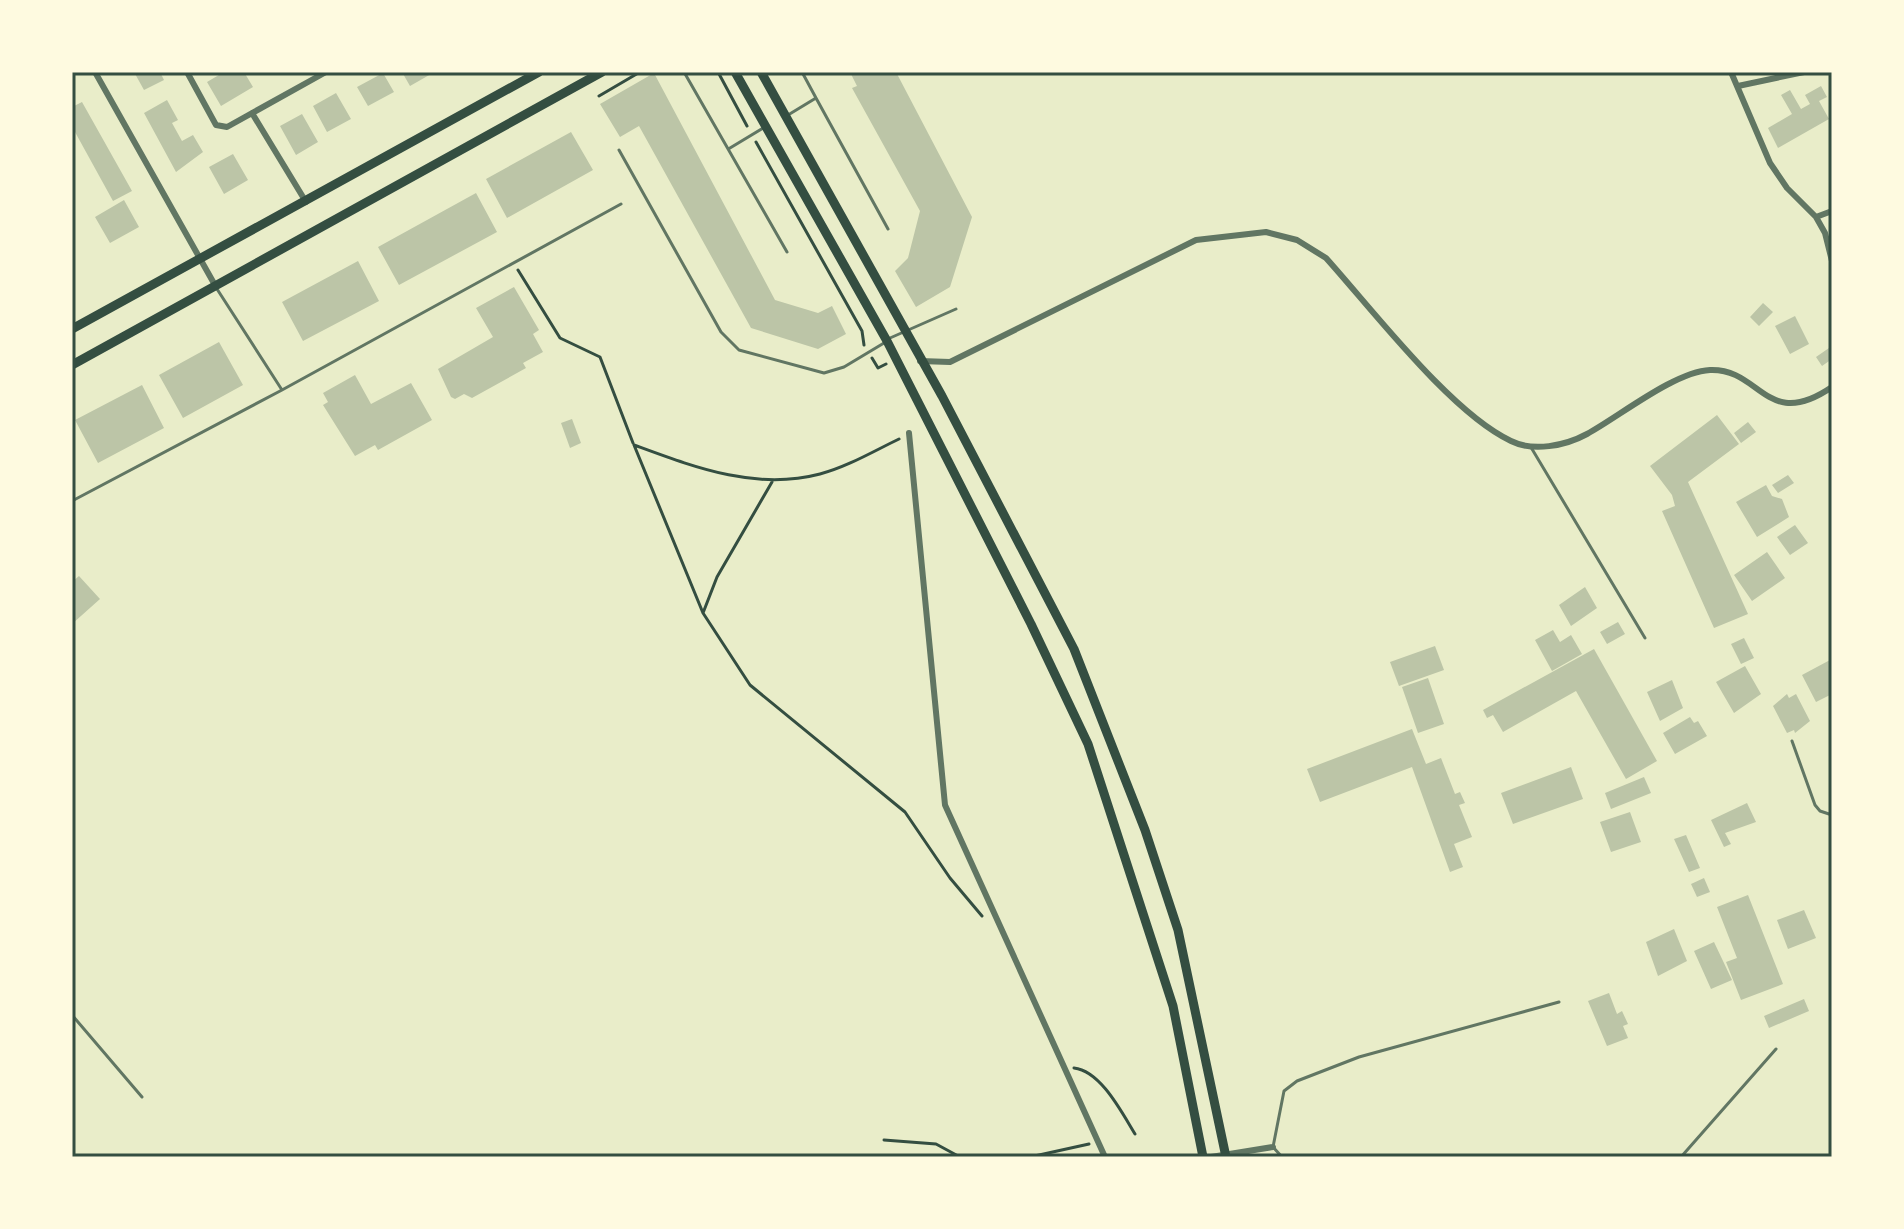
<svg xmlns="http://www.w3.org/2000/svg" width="1904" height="1229" font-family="Lato,sans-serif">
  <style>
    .building { fill: #bcc5a7 }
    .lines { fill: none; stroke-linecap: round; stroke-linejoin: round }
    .path { stroke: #344e41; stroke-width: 3 }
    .service { stroke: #617663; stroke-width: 3 }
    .minor { stroke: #617663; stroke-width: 6 }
    .secondary { stroke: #344e41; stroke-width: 9 }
    .neatline { fill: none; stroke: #344e41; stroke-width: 3 }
  </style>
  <rect width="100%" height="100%" fill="#e9edc9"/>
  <!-- building -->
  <path class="building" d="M134,72H160L164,80L144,90Z
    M224,72H244L253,87L221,106L207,82Z
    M402,72H430L431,74L410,86Z
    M850,72H896L972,217L950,287L916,307L895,271L908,258L920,211L852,88L857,86Z
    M383,73L394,92L368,106L357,87Z
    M654,73L775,300L818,313L832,306L846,334L818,349L751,328L639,126L620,137L600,104Z
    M1821,86L1827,97L1819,101L1829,119L1778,148L1768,128L1792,114L1781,95L1790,90L1801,109L1810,104L1805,95Z
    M336,93L351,119L327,132L313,106Z
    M167,100L178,120L172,123L182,141L193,135L203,152L176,172L144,113Z
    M82,102L132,191L113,201L75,132L72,133V107Z
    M302,114L318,142L296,155L280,126Z
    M571,132L593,170L507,218L486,179Z
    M233,154L248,180L224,194L209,167Z
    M476,193L497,232L399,285L378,247Z
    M124,200L139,227L110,243L95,217Z
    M358,261L379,301L303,341L282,302Z
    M514,287L539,330L533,334L543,352L523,363L526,368L472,398L464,394L455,399L451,397L438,369L493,337L476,308Z
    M1763,303L1773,312L1759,326L1750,317Z
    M1795,316L1809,344L1790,354L1775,326Z
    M219,342L243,385L183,418L159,375Z
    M1829,348L1832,359L1822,366L1816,357Z
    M355,375L371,404L411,383L432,420L378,450L375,445L355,456L323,405L328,402L323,393Z
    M142,385L164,428L98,463L75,420Z
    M1717,415L1739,444L1688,482L1748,614L1714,628L1662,511L1675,506L1672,495L1650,466Z
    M572,419L581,443L570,448L561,423Z
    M1748,422L1756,432L1741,443L1734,433Z
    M1788,475L1794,483L1778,493L1772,485Z
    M1766,485L1772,496L1782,499L1789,517L1757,537L1736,502Z
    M1795,525L1808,543L1790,555L1777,537Z
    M1767,552L1785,578L1752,601L1734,575Z
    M79,576L100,599L72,624V582Z
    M1585,587L1597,608L1571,626L1559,605Z
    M1618,622L1625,634L1607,644L1600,632Z
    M1553,630L1560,642L1571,635L1582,654L1552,671L1535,640Z
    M1744,638L1754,658L1741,664L1731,644Z
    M1435,646L1444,670L1399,686L1390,662Z
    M1594,649L1657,761L1626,779L1576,691L1503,732L1493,715L1487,718L1483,710Z
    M1830,660L1832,694L1816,702L1802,675Z
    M1745,666L1761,694L1734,713L1716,682Z
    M1428,678L1444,724L1418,733L1402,687Z
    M1672,680L1683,708L1660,721L1647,692Z
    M1787,694L1789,698L1796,694L1810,721L1795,733L1794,730L1787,733L1773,706Z
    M1690,717L1694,723L1698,721L1707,736L1675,754L1663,733Z
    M1412,729L1426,764L1441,758L1455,794L1460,792L1465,803L1459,805L1472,837L1454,844L1463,867L1450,872L1412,767L1320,802L1307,769Z
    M1571,767L1583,799L1513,824L1501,793Z
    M1644,777L1651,793L1611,809L1605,793Z
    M1747,803L1756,822L1725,833L1731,844L1724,847L1711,820Z
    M1630,812L1641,842L1611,852L1600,822Z
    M1686,835L1700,868L1689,872L1674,839Z
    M1704,878L1710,892L1697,897L1691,884Z
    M1748,895L1783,984L1741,1000L1726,962L1737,958L1717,907Z
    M1804,910L1816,938L1788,949L1777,920Z
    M1674,929L1687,961L1658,976L1646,942Z
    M1714,942L1732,980L1711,989L1694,951Z
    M1609,993L1617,1014L1622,1011L1628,1024L1623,1026L1628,1038L1607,1046L1588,1001Z
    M1804,999L1809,1011L1769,1028L1764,1016Z"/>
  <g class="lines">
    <!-- path -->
    <path class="path" d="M718,72L747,126
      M599,96L640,72
      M756,142L862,331L864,345
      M518,270L560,338L600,357L633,443
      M872,358L878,368L886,364
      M772,482L717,577L703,613L634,445C694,467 755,491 820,474C847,467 874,451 899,439
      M703,613L750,685L905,812L950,878L982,916
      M1074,1068C1101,1071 1122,1113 1135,1134
      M884,1140L936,1144L960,1157
      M1030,1157L1089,1144"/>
    <!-- service -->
    <path class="service" d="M684,72L787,252
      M802,72L816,98
      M788,115L816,98L888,229
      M730,148L765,127
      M619,150L721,332L739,350L824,373L844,367L884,343
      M217,289L282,390L621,204
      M890,338L956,309
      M1532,449L1645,638
      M72,501L282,390
      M1792,741L1815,805L1820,811L1832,815
      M72,1015L142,1097
      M1282,1157L1273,1147L1284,1091L1297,1081L1359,1057L1559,1002
      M1681,1157L1776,1049"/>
    <!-- minor -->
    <path class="minor" d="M95,72L216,287
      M187,72L216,125L227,127L326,72
      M1731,72L1770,163L1787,188L1816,217L1825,233L1832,261
      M1738,86L1804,72
      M252,113L306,202
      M1816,217L1832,211
      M920,361L950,362L1196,240L1266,232L1297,240L1326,258C1372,309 1451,413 1511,441C1533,452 1565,446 1587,434C1620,416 1674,372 1710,370C1761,368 1766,432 1832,387
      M909,433L945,805L1105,1157
      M1211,1157L1273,1147"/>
    <!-- secondary -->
    <path class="secondary" d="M735,72L887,341L1031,624L1088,744L1173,1006L1203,1157
      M761,72L942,396L1074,649L1145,830L1178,930L1226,1157
      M72,329L539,72
      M72,365L602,72"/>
  </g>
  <!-- border -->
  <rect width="1904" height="1229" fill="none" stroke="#fefae0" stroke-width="148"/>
  <rect x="74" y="74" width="1756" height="1081" class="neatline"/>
</svg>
